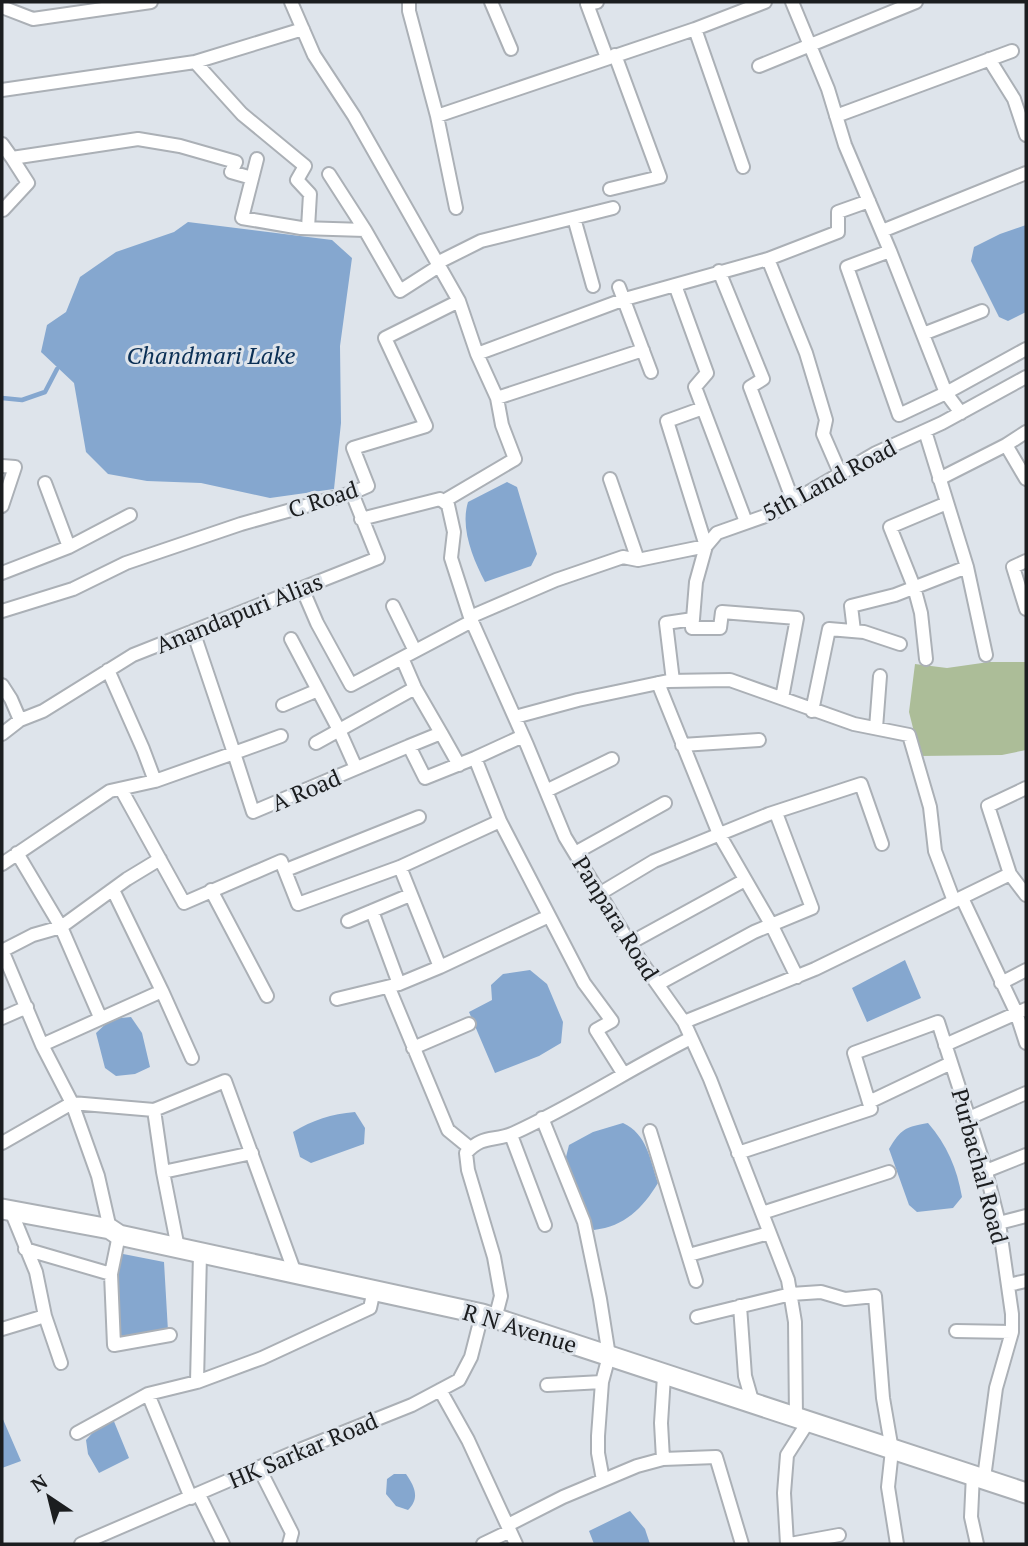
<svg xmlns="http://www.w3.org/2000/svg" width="1028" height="1546" font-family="'PT Serif',serif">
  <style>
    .green { fill: #acbd98 }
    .water { fill: #85a7cf }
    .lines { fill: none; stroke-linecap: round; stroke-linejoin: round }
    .stream { stroke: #85a7cf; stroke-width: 4.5 }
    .street-casing { stroke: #abb0b6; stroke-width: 16 }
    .primary-casing { stroke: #abb0b6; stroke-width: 23 }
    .street { stroke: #fff; stroke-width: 12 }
    .primary { stroke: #fff; stroke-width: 19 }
    .labels { text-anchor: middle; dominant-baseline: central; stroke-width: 6; stroke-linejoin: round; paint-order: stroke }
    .street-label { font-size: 23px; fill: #1b1d1f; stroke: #dee4eb }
    .water-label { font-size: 24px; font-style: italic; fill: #0a2f55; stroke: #dee4eb }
  </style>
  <rect width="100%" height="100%" fill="#dee4eb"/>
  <!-- green -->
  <path class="green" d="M989,662H1026V750L1002,755L920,756L909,712L915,664L947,668Z"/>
  <!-- water -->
  <path class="water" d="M188,222L332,240L352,258L340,346L341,423L334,489L270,498L201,483L147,481L108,474L86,452L74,383L41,352L47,325L66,312L80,277L116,252L174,232Z
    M1026,225V312L1008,321L999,317L971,261L974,247L1000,234Z
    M507,482L517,487L537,554L531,566L485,582C473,559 460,528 468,502Z
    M905,960L921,998L867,1022L852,988Z
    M530,970L547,984L563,1022L561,1043L539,1056L495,1073L469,1012L492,1000L491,985L503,974Z
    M131,1017L142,1033L150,1067L135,1074L116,1076L105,1068L96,1033L111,1019Z
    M355,1112L365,1128L364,1144L311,1163L300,1157L293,1132C313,1120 331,1114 355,1112Z
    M623,1123C647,1134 650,1159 658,1183C642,1209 625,1226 594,1230L589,1225L565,1161L569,1145L593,1132Z
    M928,1123C947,1145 957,1168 962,1197L953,1208L917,1212L909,1205L889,1149C901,1129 905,1127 928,1123Z
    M113,1252L164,1262L168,1331L120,1345Z
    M2,1417L21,1461L2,1468Z
    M113,1419L129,1458L99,1473L88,1454L86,1440L97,1428Z
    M394,1474H406C415,1487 420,1498 408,1510L396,1506L386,1494L387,1479Z
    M630,1511L645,1529L650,1544H594L589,1531Z"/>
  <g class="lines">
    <!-- stream -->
    <path class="stream" d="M2,398L22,400L45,392L57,369"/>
    <!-- street casing -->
    <g class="street-casing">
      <path id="street" d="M291,2L314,55L354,116L459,301L477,354L497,398L502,425L515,459L444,501
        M409,2V11L437,116L695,29L765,2
        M491,2L511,49
        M597,2L587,4L607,58
        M792,2L828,89L845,145L890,251L946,393L961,413
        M2,7L33,19L151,2
        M695,29L743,167
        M989,59L1014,99L1026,135
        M195,62L303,29
        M759,66L916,2
        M2,90L195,62L242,114L305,166L297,180L310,194L308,228
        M437,116L456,208
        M836,116L1012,51
        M2,144L12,158L138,139L180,146L236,162L231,172L252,178
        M257,159L242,218L301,228L365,230L400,291L439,266
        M329,174L365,230
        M610,189L660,177L615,55
        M3,210L28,183L12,158
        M574,218L593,286
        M882,231L1026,173
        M890,251L847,267L899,415L946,393L1026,349
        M768,259L806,353L826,420L823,434L840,473
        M437,263L481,241L613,208
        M719,271L763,379L750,387L793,501
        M675,285L707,373L695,387L746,522
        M619,287L651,372
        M923,334L982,311
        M477,354L625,299L768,259L838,232V212L869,201
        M497,398L643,350
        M925,431L967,567L986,655
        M1006,445L1026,479
        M2,466L15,467L2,506
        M610,479L638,560
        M939,479L1006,445L1026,432
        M45,483L69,547
        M361,519L440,499L448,505L454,532L451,558L470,617L527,745L565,837L638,957L684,1022L710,1079L788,1280L795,1322L796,1418
        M1026,561L1013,567L1026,609
        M2,573L69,547L130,515
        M302,588L317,623L351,685L472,621
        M393,606L415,651
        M2,611L73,589L126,563L241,524L352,493L368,486L353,448L426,426L385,338L459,301
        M470,617L556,580L623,557L638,560L706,546L717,533L771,514L876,453L942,423L1026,377
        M693,619L692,628H720L722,612L797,618L782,698
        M193,631L234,753L281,736
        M854,631L851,606L895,595L967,567
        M291,639L339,730L356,768
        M402,658L415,688L441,733
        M926,659L921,613L914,587L890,527L947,503
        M108,670L143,749L155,781
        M673,681L666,623L693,619L696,582L706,546L667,421L703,408
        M658,683L719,834L771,924L797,977
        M2,685L11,699L20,720
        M283,705L318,690
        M812,711L829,629L864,632L900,644
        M515,717L578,700L668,681L730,680L854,724L909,735L930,807L935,851L954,901
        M876,728L880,676
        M2,734L20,720L43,711L133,655L378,558L352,493
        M316,743L415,688
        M682,745L759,740
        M409,746L441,733L459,765
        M121,789L184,903L281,861L298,904L400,867L500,821L475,758
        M546,791L612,759
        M500,821L584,983L612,1021L596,1030L623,1073
        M17,853L61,927L100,1017
        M575,853L665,803
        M2,864L110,791L155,781L234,753L253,812L409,746L425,778L475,758L523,736
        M400,867L440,967
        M286,870L419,817
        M1010,874L988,806L1026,788
        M113,890L162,991
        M211,890L267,996
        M599,894L654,861L769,814L861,784L882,844
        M962,898L1016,1012L1026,1043
        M372,911L399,984
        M348,921L410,895
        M630,943L745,880
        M2,950L42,1045L72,1103L98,1176L110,1229
        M2,951L33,935L61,927L127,879L160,859
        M1001,983L1026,970
        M658,984L754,932L812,908L776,813
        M389,988L448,1130L470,1148
        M337,999L399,984L440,967L549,916
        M2,1018L27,1007
        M684,1022L815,969L1010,874L1026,895
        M42,1045L162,991L192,1058
        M945,1045L1026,1009
        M413,1048L469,1024
        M869,1102L951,1063
        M154,1110L163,1172L178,1248
        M542,1118L584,1222L600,1299L609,1356L602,1382L598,1436V1453L603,1480
        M969,1118L1026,1093
        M650,1131L696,1281
        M511,1135L545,1225
        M2,1143L72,1103L154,1110L225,1081L295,1273
        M738,1153L871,1109L854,1053L938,1022L985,1168L999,1223L1012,1314V1332L996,1388L984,1478
        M986,1171L1026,1155
        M163,1172L252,1153
        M11,1211L36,1272L45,1316L61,1363
        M762,1213L889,1172
        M999,1223L1026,1216
        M119,1235L111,1274L114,1345L170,1335
        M25,1249L111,1274
        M689,1255L769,1233
        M1008,1285L1026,1281
        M740,1306L745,1376L753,1404
        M697,1317L791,1294L821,1292L845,1299L875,1296L883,1398L892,1450L888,1487L897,1544
        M495,1319L501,1296L494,1257L468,1170L466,1153C483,1134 494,1142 514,1133C575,1105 631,1068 691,1038
        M2,1329L45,1316
        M956,1331L1012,1332
        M197,1382L200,1254
        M547,1385L602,1382
        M440,1390L468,1440L516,1544
        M148,1394L191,1498
        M77,1433L148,1394L197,1382L262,1358L370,1308L374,1290
        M663,1459L661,1423L664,1376
        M259,1468L292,1533L289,1544
        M973,1474L971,1517L977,1544
        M199,1495L223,1544
        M508,1525L563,1497L637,1466L663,1459L716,1457L742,1544
        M81,1544L297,1451L412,1405L459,1380L471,1357L482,1314
        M483,1544L510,1531
        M787,1544L784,1493L787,1455L808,1422
        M790,1544L839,1535"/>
    </g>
    <!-- primary casing -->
    <g class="primary-casing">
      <path id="primary" d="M2,1209L110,1229L119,1235L482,1314L1026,1493"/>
    </g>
    <!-- street -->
    <use href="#street" class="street"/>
    <!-- primary -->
    <use href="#primary" class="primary"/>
  </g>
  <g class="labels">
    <!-- street labels -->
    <g class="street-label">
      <text transform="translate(829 480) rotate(-28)">5th Land Road</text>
      <text transform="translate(323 499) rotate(-18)">C Road</text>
      <text transform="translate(239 613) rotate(-22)">Anandapuri Alias</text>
      <text transform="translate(306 790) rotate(-23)">A Road</text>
      <text transform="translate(616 918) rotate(58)">Panpara Road</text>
      <text transform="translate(980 1166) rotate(75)">Purbachal Road</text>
      <text transform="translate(520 1328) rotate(17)">R N Avenue</text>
      <text transform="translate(303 1450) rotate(-23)">HK Sarkar Road</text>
    </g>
    <!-- water labels -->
    <g class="water-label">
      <text x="211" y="355">Chandmari Lake</text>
    </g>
  </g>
  <!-- border -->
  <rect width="1028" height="1546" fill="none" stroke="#1b1d1f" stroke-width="7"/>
  <!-- north arrow -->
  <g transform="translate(49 1497) rotate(325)" stroke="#dee4eb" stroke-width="5" paint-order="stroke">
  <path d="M0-5L12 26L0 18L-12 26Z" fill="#1b1d1f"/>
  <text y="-10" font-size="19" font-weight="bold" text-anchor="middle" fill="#1b1d1f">N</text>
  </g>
</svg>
